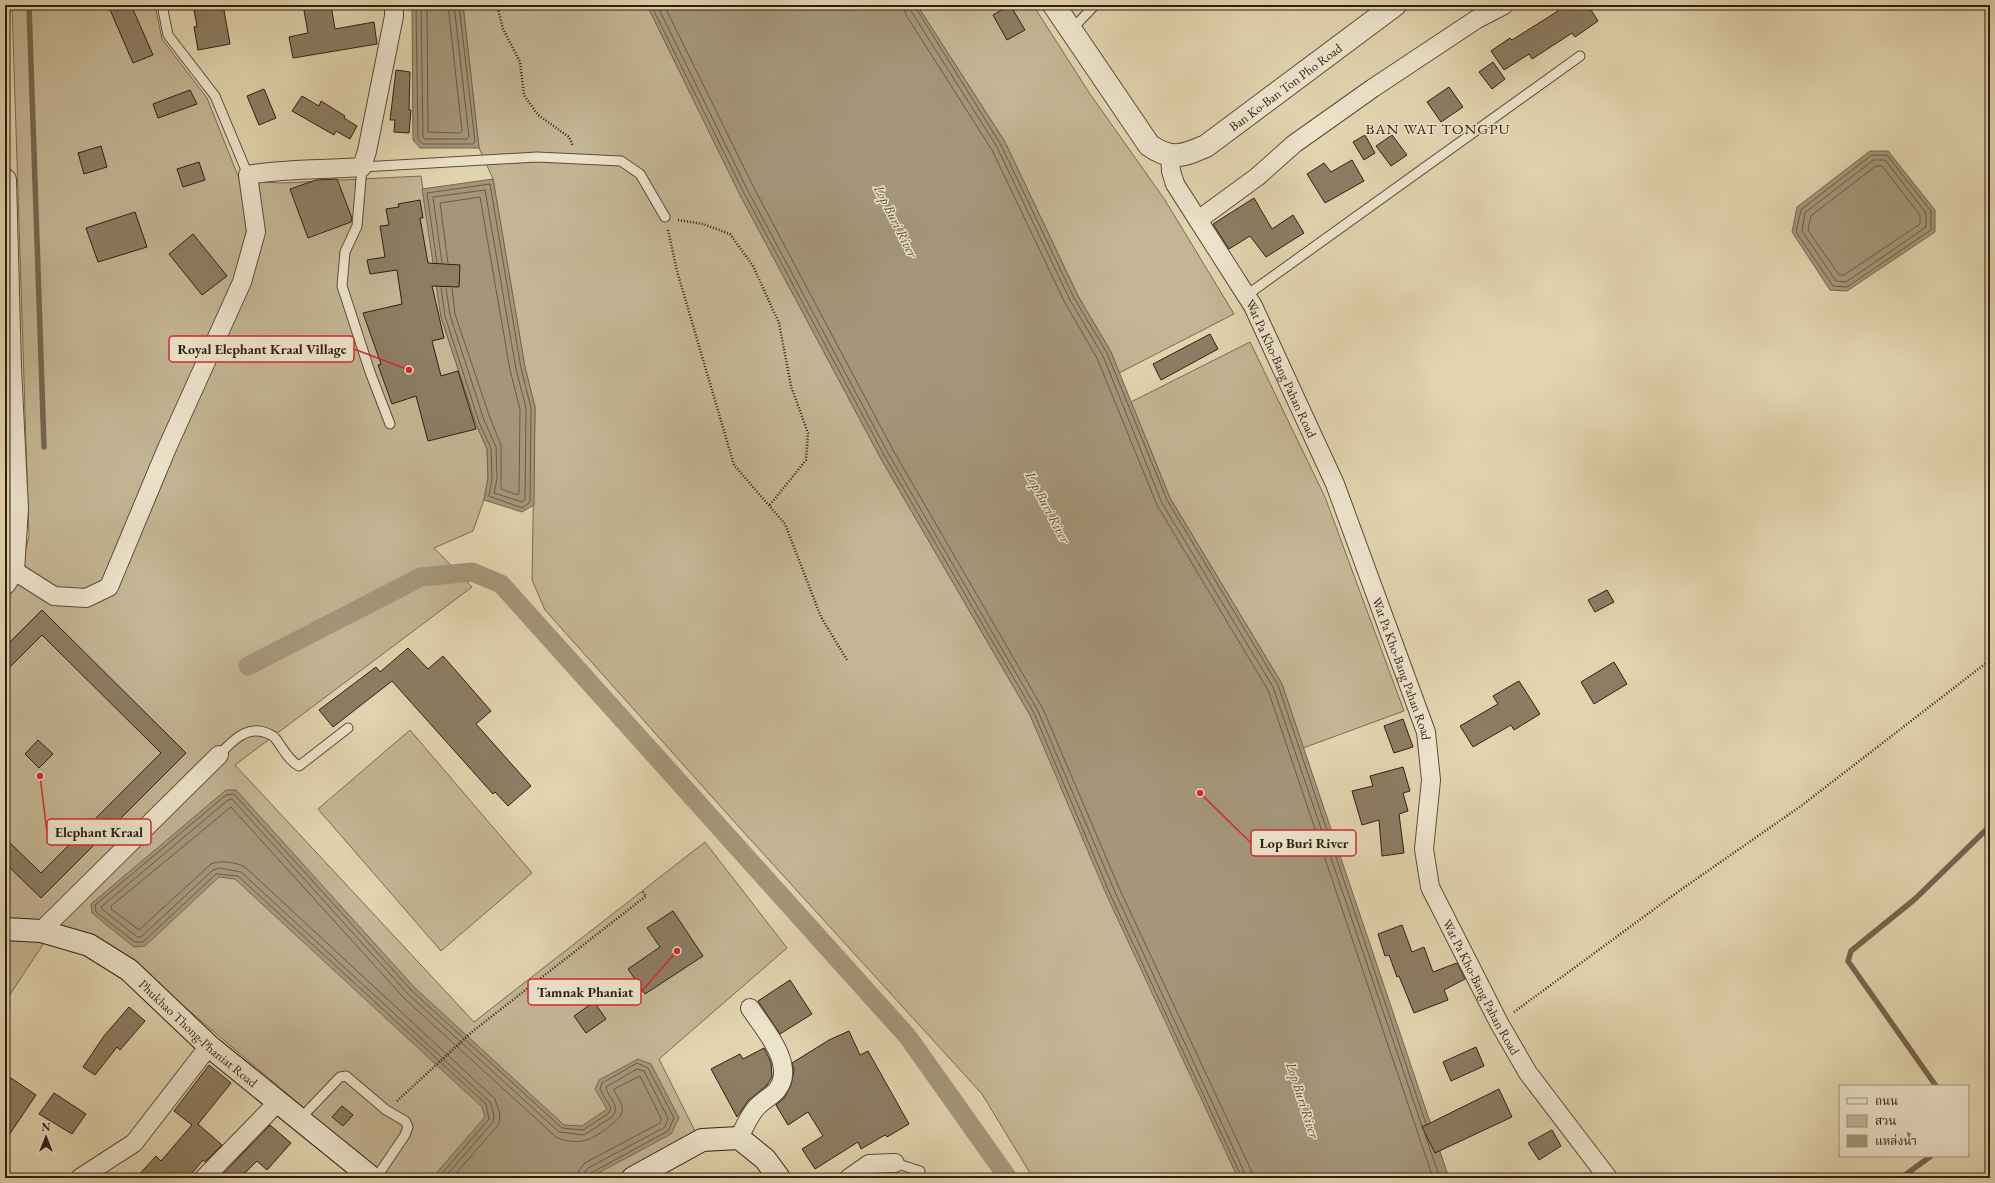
<svg xmlns="http://www.w3.org/2000/svg" width="1995" height="1183" font-family="'EB Garamond','Noto Serif Thai',serif">
  <style>
    .green { fill: #c4b594; stroke: #7a6a53 }
    .water { fill: #a5967a; stroke: #766650 }
    .lines { fill: none; stroke-linecap: round; stroke-linejoin: round }
    .shore { stroke: #6a5a46; stroke-width: 1 }
    .stream { stroke: #766650; stroke-width: 5.5 }
    .canal { stroke: #a5967a; stroke-width: 19 }
    .building { fill: #8d7d64; stroke: #301e12 }
    .service-casing { stroke: #5c4c39; stroke-width: 11 }
    .minor-casing { stroke: #5c4c39; stroke-width: 20 }
    .tertiary-casing { stroke: #5c4c39; stroke-width: 24 }
    .secondary-casing { stroke: #301e12; stroke-width: 24 }
    .path { stroke: #301e12; stroke-width: 2.5; stroke-dasharray: 1 2; stroke-linecap: butt }
    .service { stroke: #ece3cb; stroke-width: 9 }
    .minor { stroke: #ece3cb; stroke-width: 18 }
    .tertiary { stroke: #ece3cb; stroke-width: 22 }
    .secondary { stroke: #ece3cb; stroke-width: 22 }
    .labels { text-anchor: middle; dominant-baseline: central; stroke-width: 3; stroke-linejoin: round; paint-order: stroke }
    .street-label { font-size: 13px; fill: #301e12; stroke: #ece3cb }
    .water-label { font-size: 14px; font-style: italic; fill: #594836; stroke: #ece3cb }
    .quarter-label { font-size: 15px; letter-spacing: 1px; fill: #301e12; stroke: #ece3cb }
    .leader { fill: none; stroke: #d62828; stroke-width: 1.5 }
    .callout-dot { fill: #d62828; stroke: #ece3cb; stroke-width: 1.5 }
    .callout { fill: #ece3cb; stroke: #d62828; stroke-width: 1.5 }
    .callout-label { font-size: 14px; text-anchor: middle; font-weight: bold; fill: #301e12 }
  </style>
  <rect width="100%" height="100%" fill="#e2d4af"/>
  <filter id="stains"><feTurbulence type="fractalNoise" baseFrequency=".005" numOctaves="4"/><feColorMatrix values="0 0 0 0 .2 0 0 0 0 .09 0 0 0 0 .02 0 0 0 .5 -.17"/></filter>
  <radialGradient id="worn" r=".72"><stop offset=".6" stop-color="#630" stop-opacity="0"/><stop offset="1" stop-color="#630" stop-opacity=".3"/></radialGradient>
  <!-- green -->
  <path class="green" d="M12,5H155L162,39L207,98L240,181L282,183L421,176L441,317L476,424L487,449L488,478L484,500L473,531L434,548L472,587L235,765L474,1022L705,842L787,948L659,1059L696,1133L616,1178H388L369,1163L135,965L64,927L27,919H5V604L18,582L29,536Z
    M463,5H647L740,195L880,457L1030,715L1238,1178H1033L982,1094L739,827L545,610L532,580L535,407L525,368L493,179L479,148Z
    M917,5H1033L1090,94L1165,200L1234,314L1119,373L1111,352L1078,296L1005,142Z
    M1250,342L1325,497L1404,711L1303,748L1282,684L1170,498L1131,402Z
    M410,730L532,873L441,951L318,809Z
    M5,937L44,943L5,1002Z"/>
  <!-- water -->
  <path class="water" d="M412,5H463L479,148H420L413,140Z
    M647,5H917L1005,142L1078,296L1111,352L1170,498L1282,684L1449,1178H1238L1107,896L1030,715L880,457L740,195Z
    M1870,151H1888L1935,210V232L1847,291L1830,290L1792,232L1797,207Z
    M493,179L525,367L535,407L534,505L522,512L484,500L488,478L487,449L476,424L441,317L422,189Z
    M226,790H236L415,988L564,1125L582,1126L607,1109L595,1089L599,1080L638,1059L651,1064L679,1118L671,1134L589,1178H432L485,1117L482,1107L235,879L219,877L145,946L134,947L92,913L91,904Z"/>
  <g class="lines">
    <!-- shore -->
    <path class="shore" d="M416,5L418,139L423,144H473L475,142L459,5
      M421,5L423,137L425,139H467L469,137L454,5
      M427,5L428,132L460,133L462,131L448,5
      M651,5L744,193L884,455L1034,713L1110,894L1242,1178
      M657,5L748,191L888,453L1038,711L1115,892L1247,1178
      M664,5L754,188L893,450L1043,709L1120,890L1251,1170L1253,1178
      M903,5L906,15L992,150L1065,303L1097,358L1157,505L1268,690L1433,1178
      M909,5L911,11L997,147L1070,300L1103,356L1162,503L1273,687L1422,1126
      M914,5L1001,145L1074,298L1107,353L1167,500L1278,685L1426,1124
      M1872,155H1887L1931,211V230L1847,287L1833,286L1796,232L1801,210Z
      M1874,160H1885L1926,213V227L1846,282L1836,281L1802,231L1805,213Z
      M1876,166H1882L1920,215V224L1844,275H1839L1808,230L1811,216Z
      M437,263L427,193L490,184L521,368L531,408L530,502L522,508L489,496L492,478L491,448L479,422L445,316L441,287
      M442,263L433,197L485,190L516,369L526,408L525,499L522,502L494,493L497,479L496,447L484,420L450,315L446,288
      M448,263L440,203L480,197L510,370L520,409L519,493L518,495L501,489V445L490,418L455,314L452,288
      M1425,1135L1440,1178
      M438,1178L489,1119L486,1104L238,876L216,874L143,942H135L96,912L95,905L226,795L234,794L412,991L562,1128L583,1130L609,1113L611,1108L600,1089L602,1083L637,1063L648,1068L674,1118L668,1131L591,1173L588,1178
      M444,1178L493,1122L494,1115L490,1102L241,872L220,868L213,870L141,937H137L102,909L101,907L228,800L232,799L408,994L559,1132L584,1135L612,1117C622,1106 607,1097 606,1087L637,1069L644,1071L668,1118L665,1127L588,1168L584,1173L583,1178
      M452,1178L499,1124L500,1114L495,1099L245,867C236,862 220,860 211,864L139,930L111,909V906L231,807L404,998L556,1137C563,1141 578,1143 586,1140C595,1138 620,1121 622,1112C624,1103 616,1097 614,1089L640,1076L661,1118L660,1123L585,1163L579,1170L577,1178"/>
    <!-- stream -->
    <path class="stream" d="M29,5L44,447
      M1936,1086L1848,961L1851,951L1915,899L1990,826
      M1901,1178L1931,1156"/>
    <!-- canal -->
    <path class="canal" d="M248,666L421,577L472,572L501,584L908,1037L1008,1178"/>
  </g>
  <!-- building -->
  <path class="building" d="M108,5H131L153,55L133,63Z
    M193,5H223L230,44L198,50L194,27L197,26Z
    M303,5H331L335,29L374,22L377,44L293,58L289,37L308,33Z
    M1010,5L1025,30L1007,40L993,15Z
    M1554,5H1588L1598,21L1575,37L1572,33L1532,59L1529,54L1504,70L1491,51L1510,38L1512,40L1558,11Z
    M1493,62L1505,79L1492,89L1479,72Z
    M396,70L410,72L409,110H411L409,133L394,132L395,120H390Z
    M1449,87L1463,107L1441,122L1427,102Z
    M264,89L276,118L259,125L247,96Z
    M190,90L197,104L158,118L153,104Z
    M302,96L319,106L321,101L345,116L344,118L357,126L350,139L336,131L334,135L292,111Z
    M1365,135L1375,153L1364,160L1353,142Z
    M1392,135L1407,155L1391,166L1376,146Z
    M101,146L107,167L84,174L78,153Z
    M1352,160L1364,181L1325,203L1307,174L1324,163L1331,172Z
    M199,162L205,180L183,187L177,169Z
    M337,179L352,218L351,222L308,238L290,189L316,180Z
    M1254,198L1272,229L1293,215L1304,233L1266,257L1250,236L1229,249L1213,224Z
    M420,200L423,218H420L428,263L460,265L459,287L432,286L444,338L432,341L441,376L458,371L476,429L428,441L416,396L392,404L378,365L381,364L363,313L402,304L397,270L370,274L367,260L385,257L380,226L389,225L386,209L399,207L398,204Z
    M135,212L147,247L98,262L86,228Z
    M193,234L227,276L202,295L169,254Z
    M1210,334L1218,349L1161,380L1153,364Z
    M1607,590L1614,602L1595,612L1588,600Z
    M42,610L186,753L41,898L5,863V838L41,873L161,753L42,635L5,672V647Z
    M408,648L428,669L443,656L491,711L476,724L531,786L508,806L495,792L493,794L392,681L333,727L319,710L376,667L380,672Z
    M1614,662L1627,684L1594,704L1581,682Z
    M1519,681L1540,714L1514,730L1511,725L1473,747L1460,726L1498,704L1493,696Z
    M1403,719L1413,747L1394,753L1384,726Z
    M38,740L53,754L39,768L25,754Z
    M1403,767L1410,791L1403,793L1408,811L1399,814L1404,853L1382,856L1379,820L1362,825L1352,791L1373,786L1370,776Z
    M673,911L703,956L645,994L628,969L660,947L647,928Z
    M1402,925L1412,952L1424,947L1433,972L1457,963L1465,979L1444,990L1448,1000L1414,1013L1399,976L1397,977L1389,955L1385,956L1378,934Z
    M790,980L812,1014L780,1034L758,1001Z
    M594,1002L606,1019L586,1033L574,1016Z
    M129,1007L145,1021L120,1050L117,1047L95,1075L83,1067L104,1036Z
    M849,1031L860,1055L868,1051L909,1124L887,1137L885,1135L861,1149L858,1142L815,1169L802,1149L823,1136L808,1112L788,1125L776,1105L785,1097L791,1085L794,1070L792,1063L829,1040Z
    M1476,1047L1484,1066L1451,1081L1443,1062Z
    M764,1048L771,1062L772,1077L767,1085L748,1101L737,1117L711,1069L740,1054L743,1059Z
    M209,1065L231,1083L198,1124L222,1145L205,1162L203,1160L188,1178H136L156,1156L161,1161L192,1125L174,1111Z
    M11,1078L36,1095L5,1141V1086Z
    M1499,1089L1512,1117L1435,1153L1422,1127Z
    M54,1093L86,1114L72,1134L39,1114Z
    M342,1106L353,1115L343,1126L332,1117Z
    M270,1125L291,1143L267,1170L257,1161L240,1178H221L220,1177Z
    M1552,1130L1561,1146L1539,1160L1528,1143Z"/>
  <g class="lines">
    <!-- service casing -->
    <g class="service-casing">
      <path id="service" d="M162,5L168,35L215,96L248,175
        M1071,30L1095,5
        M1247,295L1580,56
        M390,424L370,372L342,286L345,252L357,226L362,167L537,157L621,161L640,174L665,217
        M219,755C232,741 247,725 267,733C270,735 273,735 275,738C283,748 288,760 299,766L348,728
        M299,1120L340,1077L346,1076L386,1110L405,1121L408,1127L405,1135L376,1178
        M895,1163L920,1171"/>
    </g>
    <!-- minor casing -->
    <g class="minor-casing">
      <g id="minor">
        <path id="s1" d="M1170,156L1171,171L1175,184L1253,306L1335,484L1426,732L1431,780L1424,849L1430,887L1499,1023L1528,1073L1608,1178"/>
        <path d="M1198,220L1257,177L1294,144L1373,88L1477,19L1504,5"/>
        <path d="M13,570L54,596L86,598L109,587L167,448L242,282L256,232L248,175C285,168 323,170 362,167L367,151L394,16V5"/>
        <path d="M41,931L219,755"/>
        <path d="M739,1138C744,1128 749,1116 756,1108C762,1101 771,1097 777,1090C797,1065 763,1028 750,1008"/>
        <path d="M80,1178L134,1143L209,1046"/>
        <path d="M204,1178L278,1102"/>
        <path d="M849,1178L869,1164L895,1163"/>
      </g>
    </g>
    <!-- tertiary casing -->
    <g class="tertiary-casing">
      <g id="tertiary">
        <path id="s2" d="M1054,5L1149,145C1171,161 1183,156 1206,146L1395,5"/>
        <path d="M5,180L10,367L17,509L13,570L5,583"/>
      </g>
    </g>
    <!-- secondary casing -->
    <g class="secondary-casing">
      <g id="secondary">
        <path id="s3" d="M5,929L41,931L89,945L129,970L209,1046L372,1178"/>
        <path d="M633,1178L702,1140L739,1138L765,1159L779,1178"/>
      </g>
    </g>
    <!-- path -->
    <path class="path" d="M497,5L503,29L520,62L524,95L538,115L569,137L573,146
      M678,220L703,224L730,234L753,266L779,323L791,386L808,433L806,460L769,506
      M668,230L677,271L734,465L785,524L821,617L847,660
      M1514,1012L1679,891L1801,806L1990,660
      M397,1101L473,1031L646,896L642,891"/>
    <!-- service -->
    <use href="#service" class="service"/>
    <!-- minor -->
    <use href="#minor" class="minor"/>
    <!-- tertiary -->
    <use href="#tertiary" class="tertiary"/>
    <!-- secondary -->
    <use href="#secondary" class="secondary"/>
  </g>
  <g class="labels">
    <!-- street labels -->
    <g class="street-label">
      <text stroke="none"><textPath href="#s2" startOffset="329">Ban Ko-Ban Ton Pho Road</textPath></text>
      <text stroke="none"><textPath href="#s1" startOffset="242">Wat Pa Kho-Bang Pahan Road</textPath></text>
      <text stroke="none"><textPath href="#s1" startOffset="566">Wat Pa Kho-Bang Pahan Road</textPath></text>
      <text stroke="none"><textPath href="#s1" startOffset="902">Wat Pa Kho-Bang Pahan Road</textPath></text>
      <text stroke="none"><textPath href="#s3" startOffset="227">Phukhao Thong-Phaniat Road</textPath></text>
    </g>
    <!-- water labels -->
    <g class="water-label">
      <text transform="translate(896 221) rotate(63)">Lop Buri River</text>
      <text transform="translate(1048 507) rotate(62)">Lop Buri River</text>
      <text transform="translate(1303 1100) rotate(72)">Lop Buri River</text>
    </g>
    <!-- quarter labels -->
    <g class="quarter-label">
      <text x="1438" y="128">BAN WAT TONGPU</text>
    </g>
  </g>
  <!-- callouts -->
  <path class="leader" d="M409 370L354 349M40 776L47 832M1200 793L1251 843M677 951L641 992"/>
  <g class="callout-dot">
    <circle cx="409" cy="370" r="4"/>
    <circle cx="40" cy="776" r="4"/>
    <circle cx="1200" cy="793" r="4"/>
    <circle cx="677" cy="951" r="4"/>
  </g>
  <g class="callout">
    <rect x="169" y="336" width="185" height="26" rx="4"/>
    <rect x="47" y="819" width="104" height="26" rx="4"/>
    <rect x="1251" y="830" width="105" height="26" rx="4"/>
    <rect x="528" y="979" width="113" height="26" rx="4"/>
  </g>
  <g class="callout-label">
    <text x="262" y="354">Royal Elephant Kraal Village</text>
    <text x="99" y="837">Elephant Kraal</text>
    <text x="1304" y="848">Lop Buri River</text>
    <text x="585" y="997">Tamnak Phaniat</text>
  </g>
  <!-- margin -->
  <rect width="1995" height="1183" fill="none" stroke="#e2d4af" stroke-width="20"/>
  <rect x="6" y="6" width="1983" height="1171" fill="none" stroke="#301e12" stroke-width="2"/>
  <rect x="10" y="10" width="1975" height="1163" fill="none" stroke="#301e12"/>
  <!-- legend -->
  <rect x="1839" y="1085" width="130" height="72" fill="#ece3cb" stroke="#a19481"/>
  <rect x="1847" y="1098" width="20" height="6" fill="#ece3cb" stroke="#a19481"/>
  <text x="1875" y="1105" font-size="12" fill="#301e12">ถนน</text>
  <rect x="1847" y="1115" width="20" height="12" fill="#c4b594" stroke="#a19481"/>
  <text x="1875" y="1125" font-size="12" fill="#301e12">สวน</text>
  <rect x="1847" y="1135" width="20" height="12" fill="#a5967a" stroke="#a19481"/>
  <text x="1875" y="1145" font-size="12" fill="#301e12">แหล่งน้ำ</text>
  <!-- north arrow -->
  <g transform="translate(46 1137)" stroke="#ece3cb" stroke-width="3" paint-order="stroke">
  <path d="M0-3L7 15L0 10L-7 15Z" fill="#301e12"/>
  <text y="-6" font-size="11" font-weight="bold" text-anchor="middle" fill="#301e12">N</text>
  </g>
  <rect width="100%" height="100%" filter="url(#stains)"/>
  <rect width="100%" height="100%" fill="url(#worn)"/>
</svg>
